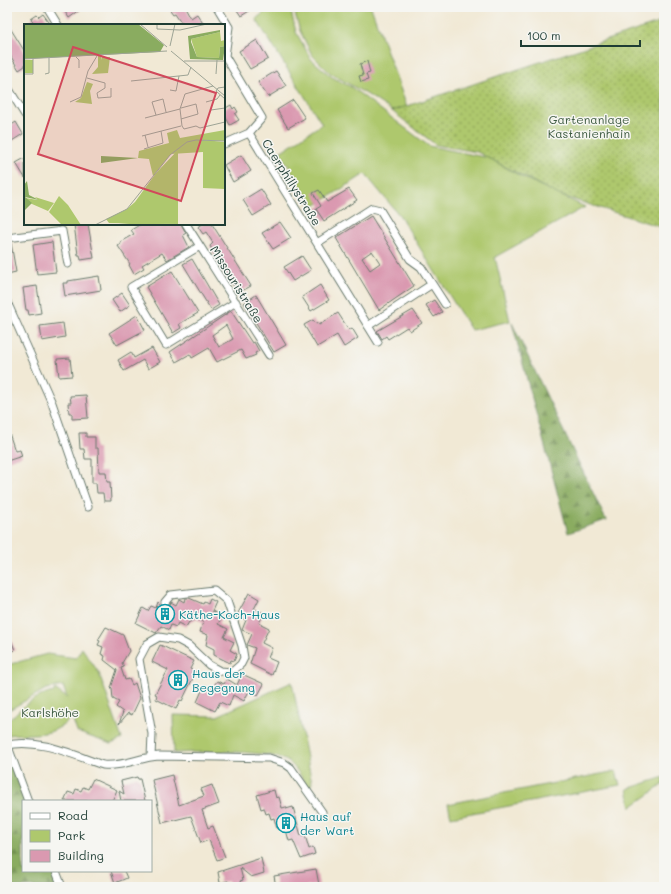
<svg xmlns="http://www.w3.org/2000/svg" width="671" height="894" font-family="Mali,sans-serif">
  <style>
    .green { fill: #aec86d; stroke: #668250 }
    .forest { fill: url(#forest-firs); stroke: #54744a }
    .garden { fill: url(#garden-dots); stroke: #668250 }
    .building { fill: #da99b0; fill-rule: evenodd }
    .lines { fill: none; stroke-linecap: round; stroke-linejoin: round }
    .street-casing { stroke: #68796c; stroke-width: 9 }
    .street { stroke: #fff; stroke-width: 7 }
    .labels { text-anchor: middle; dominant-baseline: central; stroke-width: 3; stroke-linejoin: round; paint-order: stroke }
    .park-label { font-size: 12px; fill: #3c593f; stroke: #f6f6f2 }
    .street-label { font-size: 12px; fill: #1f3d34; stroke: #f6f6f2 }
    .culture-label { font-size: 12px; fill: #0d838f; stroke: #f6f6f2; text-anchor: start }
    .inset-road { fill: none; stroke: #9da495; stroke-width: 1 }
    .view { fill: #d1495b; fill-opacity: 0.15; stroke: #d1495b; stroke-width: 2 }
    .inset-edge { fill: none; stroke: #1f3d34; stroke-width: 2 }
  </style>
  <defs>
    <pattern id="forest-firs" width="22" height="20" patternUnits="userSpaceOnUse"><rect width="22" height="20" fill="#8aac60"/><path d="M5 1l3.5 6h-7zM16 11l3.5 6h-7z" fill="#708d50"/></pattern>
    <pattern id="garden-dots" width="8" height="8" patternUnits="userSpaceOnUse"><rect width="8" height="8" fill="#aec86d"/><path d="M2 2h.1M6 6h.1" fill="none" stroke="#8da45a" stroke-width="1.8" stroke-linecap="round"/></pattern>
  </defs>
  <rect width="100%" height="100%" fill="#f6f6f2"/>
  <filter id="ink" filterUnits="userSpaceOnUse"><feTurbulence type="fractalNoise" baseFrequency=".025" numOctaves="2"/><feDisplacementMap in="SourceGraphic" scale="8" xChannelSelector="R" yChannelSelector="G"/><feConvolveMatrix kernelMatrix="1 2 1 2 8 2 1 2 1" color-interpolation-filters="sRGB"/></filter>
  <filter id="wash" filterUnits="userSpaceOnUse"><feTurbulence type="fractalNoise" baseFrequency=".012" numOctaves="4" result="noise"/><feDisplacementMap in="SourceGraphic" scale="16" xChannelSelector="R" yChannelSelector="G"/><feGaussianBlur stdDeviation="0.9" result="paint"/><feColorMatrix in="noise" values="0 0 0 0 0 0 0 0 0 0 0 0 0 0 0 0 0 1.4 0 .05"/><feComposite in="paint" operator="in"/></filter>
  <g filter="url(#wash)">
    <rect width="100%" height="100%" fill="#f1e9d5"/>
    <!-- green -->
    <path class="green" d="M266,7H290L296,32L311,59L332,77L351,87L429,146L489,158L522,177L585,207L495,257L510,321L471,330L400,216L365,174L313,207L280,152L322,124L256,19L267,10Z
      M293,7H371L407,107L392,111L368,95L330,73L312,55L300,31Z
      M82,648L99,673L122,739L111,744L77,732L72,717C68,720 65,725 60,727C46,737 25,733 8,735L7,718H11C23,706 36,695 54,692L55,689L67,698L63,686L46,689L7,711V665L47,654L76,658Z
      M292,682L312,783L309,788C303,780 297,769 290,763C272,748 199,752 174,753L173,715L217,716Z
      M616,771L620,785L451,817L448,804Z
      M664,777V784L631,807L627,789Z"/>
    <!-- forest -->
    <path class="forest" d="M512,323L606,520L568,533Z
      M7,760L15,773L27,801H23V871H54L60,887H7Z"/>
    <!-- garden -->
    <path class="garden" d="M664,21V228L559,195L477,152L436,145L392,111Z"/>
    <g id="blocks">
      <!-- building -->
      <path class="building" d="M62,7H84L69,18Z
        M168,7H185L191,18L197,14L204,25H183L175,13L173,14Z
        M235,7H256L241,16Z
        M43,14L51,25H35L31,19L37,15L39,17Z
        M7,23L25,52V66L19,70L7,50Z
        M257,40L268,59L250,69L239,51Z
        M367,61L370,73L366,74L368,80L361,82L359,76L363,75L360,64Z
        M276,71L286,86L268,97L258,82Z
        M293,100L305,118L288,128L277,110Z
        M231,105L233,109L235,107L238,112L235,114L239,120L230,125L224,114V109Z
        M16,122L23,134L7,144V128Z
        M241,155L251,171L233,182L224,165Z
        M25,158V178L16,163Z
        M261,189L271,205L253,216L243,200Z
        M349,189L357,200L324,221L316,209L321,206L313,193L319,190L327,202Z
        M371,216L414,286L379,310L336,238ZM372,251L380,263L370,270L362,258Z
        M280,222L291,238L273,249L262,233Z
        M74,224H88L94,258L81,260L80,255H78Z
        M141,224H181L186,233L183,235L189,247L167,260L162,253L142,265L144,268L134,274L129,265L130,264L118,246L121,244L120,242L134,234L131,230Z
        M203,224H212L251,286L238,293L215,255L210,246L213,243L206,232L203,234L198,227Z
        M52,242L56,272L37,274L33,245Z
        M7,243H11L16,272L7,274Z
        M302,256L311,270L293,281L284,267Z
        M192,259L219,305L211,310L183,264Z
        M172,271L198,313L179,324L181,328L173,333L146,287Z
        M99,276L101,290L65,296L63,283H68V281Z
        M320,285L329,300L311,311L302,297Z
        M37,286L41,313L29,315L28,310H26L23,288Z
        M122,293L130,305L120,312L112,300Z
        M256,295L286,345L274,352L244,303Z
        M434,300L442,312L434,317L426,305Z
        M413,310L422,323L410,331L407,327L388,339L386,336L382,339L377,331Z
        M231,311L252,343L254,342L259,351L255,353L256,355L246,359L241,350L217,362L209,348L192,358L190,354L176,362L170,352ZM226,325L233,339L219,347L212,335Z
        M338,313L349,330L352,328L358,338L344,347L337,335L317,347L304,325L313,320L316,324L318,323L319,325Z
        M137,315L145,330L117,345L109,333Z
        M63,323L65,337L42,341L40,326Z
        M152,348L160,362L148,369L143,360L124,371L118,360L131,352L134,358Z
        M70,358L72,376L59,377L57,359Z
        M86,395L88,418L72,419V413H69L68,403H71L70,396Z
        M8,430L15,451L20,450L22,456L7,461Z
        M79,433H86V437H95V448H98L99,472H106L107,482H110L111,501H104L103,493H97L96,483H92V459H85L84,449H80Z
        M249,593L259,599L254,609L264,613L259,623L269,628L262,643L272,648L268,658L277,662L272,675L250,664L255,648L247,645L252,634L242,630L246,620L237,615Z
        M185,598H189L203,604L204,602L208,604L210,599L216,602L212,611L222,616L218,624L228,629L224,637L234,642L230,650L237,654L234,661L231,660L230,663L214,655V649L206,645L208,635L200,632L203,622L196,619L189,622L186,627L178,623L176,627L171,625L169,630L161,626L156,633L136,623L143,608L148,611L151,606L156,608L158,602L162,606L169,608L171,602L176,605L179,599L184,602Z
        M106,627L123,635L129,651L122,663L124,667L121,668L125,680L129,679L132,685L135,683L140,698L132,715L128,713L119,724L123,712L116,707L119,702L113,699L112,689L111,688L117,670L104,660L105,656L101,654L103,647L98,645L100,641L98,640Z
        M7,630L15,650L7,653Z
        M160,645L194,661L190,669L196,672L182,701L180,700L176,709L156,699L157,695L155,694L168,670L152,662Z
        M242,674L264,684L258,695L249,691L244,701L233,695L229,706L220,702L215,711L197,702L204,686L211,690L217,681L224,684L227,679L237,685Z
        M172,775L179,805L204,796L201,789L212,785L219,804L202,810L208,828L213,826L225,857L217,860L209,840L201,843L191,816L162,823L152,780Z
        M137,777L138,779H140L145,801H121L119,791L124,794L121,781Z
        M93,779L117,790L112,801H64L68,792L74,794L76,789L81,791L83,787L88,789Z
        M274,790L276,798L279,797L282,808L286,807V809L293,807L301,836L305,835L309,849L313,847L315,854L301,859L293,840L289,841L285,826L277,829L274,818L271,819L269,813L266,814L264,808L261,809L257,795Z
        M261,858L264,873L251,877L240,868L243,880L240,881L242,887H230L228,881L220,883L218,872Z
        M316,869L319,885L307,887H276L274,876Z
        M111,871H124L127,878L115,883Z"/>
    </g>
  </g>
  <g filter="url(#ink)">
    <use href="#blocks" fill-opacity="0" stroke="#68796c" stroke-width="1"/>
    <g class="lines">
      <!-- street casing -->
      <g class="street-casing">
        <path id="street" d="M47,7L58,25
          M217,7L229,27L225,56L262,118L249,133L224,144
          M7,86L25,115
          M249,133L378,342
          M186,224L269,355
          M7,238L62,231L68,264
          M317,243L372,208L380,210L410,259L421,267L445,304
          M200,246L131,287L166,345L236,302
          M7,302L52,403L88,507
          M368,326L432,284
          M7,744L28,801
          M7,745C39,738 73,755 103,765C123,767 140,757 159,756L269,758L284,763L291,768L322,812
          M151,757L152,734L139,659L147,644L159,637L178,640L189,646L209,665L220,671L232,672L241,664L244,658L242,646L227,601L214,590L171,595L165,602
          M56,871L62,887"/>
      </g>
      <!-- street -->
      <use href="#street" class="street"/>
    </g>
  </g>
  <!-- icons -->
  <defs>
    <g id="building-ring" transform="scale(1)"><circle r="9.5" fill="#f6f6f2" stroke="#0f9aa8" stroke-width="1.5"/><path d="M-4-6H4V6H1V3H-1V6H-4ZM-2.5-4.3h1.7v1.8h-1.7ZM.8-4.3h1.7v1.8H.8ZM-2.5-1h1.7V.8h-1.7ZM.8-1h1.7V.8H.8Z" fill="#0f9aa8"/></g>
  </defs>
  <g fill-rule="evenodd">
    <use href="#building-ring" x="165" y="614"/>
    <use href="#building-ring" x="178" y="680"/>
    <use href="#building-ring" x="286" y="823"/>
  </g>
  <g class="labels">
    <!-- park labels -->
    <g class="park-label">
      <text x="589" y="119">Gartenanlage<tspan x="589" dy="14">Kastanienhain</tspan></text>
      <text x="50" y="712">Karlshöhe</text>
    </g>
    <!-- street labels -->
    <g class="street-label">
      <text transform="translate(292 182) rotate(58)">Caerphillystraße</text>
      <text transform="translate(237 284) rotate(58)">Missouristraße</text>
    </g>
    <!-- culture labels -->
    <g class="culture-label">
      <text x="179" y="614">Käthe-Koch-Haus</text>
      <text x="192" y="673">Haus der<tspan x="192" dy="14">Begegnung</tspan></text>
      <text x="300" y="816">Haus auf<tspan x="300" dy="14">der Wart</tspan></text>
    </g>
  </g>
  <!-- overview -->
  <g transform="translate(24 24)">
    <rect width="201" height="201" fill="#f1e9d5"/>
    <path d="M196,8L197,17L201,16V22L196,23L195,34L173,33L167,15ZM74,32H77L78,36V33H86L84,49L68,50L74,43ZM0,36H9V49H0ZM63,58L69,60L66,67L68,80L51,78L57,74ZM153,106L156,114L201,106V117L179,116V128L147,130L129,152L125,135L114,134L115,127L145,119L143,109ZM35,172L44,181L57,201H38L25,188ZM11,173L30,179L24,187L8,180L1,174L14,176ZM116,198L152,200L161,201H84Z" fill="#aec86d"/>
    <path d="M0,0H114L140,21L136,28L0,35ZM196,6V8L167,15V18L173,33L195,34L196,23L201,22L199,36L166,35L164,12ZM77,132L114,134L77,139ZM3,157L5,171L15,176L1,173L8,179L0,187V161Z" fill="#8aac60"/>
    <path d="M179,116L201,118V165L179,164ZM154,126V200L85,199L82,195L103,185L111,178L132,149Z" fill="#aec86d"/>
    <path class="inset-road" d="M116,0L143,23M133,0V5L156,6L183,0M146,22L151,0M147,27L201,72M52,33L55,36V44M0,35L143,27M160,37H201M0,50H9V35M21,50L25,49V34M192,50L193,36M63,54L81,59V64L73,69L74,74L87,73V64M107,57L164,51L167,43M189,62L161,70L156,85L158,102L160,105L172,102L176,104L201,98M201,63L194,64L192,67L201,75M146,66L152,67L155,52M46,78L57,73L64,47L73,32M182,78L193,75L196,71M157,84L172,80L174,90L157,95M187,86L201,84M132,91L128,78L139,75L142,88M121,94L156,85M121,111L124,123M118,112L157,102M120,125L139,119L137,107M71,201L103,185L146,131L163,118L172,116L201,117"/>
    <path class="view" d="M49,23L192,69L157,177L14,130Z"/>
    <rect width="201" height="201" class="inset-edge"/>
  </g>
  <!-- margin -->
  <rect width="671" height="894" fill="none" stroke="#f6f6f2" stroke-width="24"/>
  <!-- legend -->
  <rect x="22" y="800" width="130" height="72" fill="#f6f6f2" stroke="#a0aca6"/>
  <rect x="30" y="813" width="20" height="6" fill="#ffffff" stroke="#a0aca6"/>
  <text x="58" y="820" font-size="12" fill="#1f3d34">Road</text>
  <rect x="30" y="830" width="20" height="12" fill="#aec86d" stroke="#a0aca6"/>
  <text x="58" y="840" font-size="12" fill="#1f3d34">Park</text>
  <rect x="30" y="850" width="20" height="12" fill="#da99b0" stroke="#a0aca6"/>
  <text x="58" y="860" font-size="12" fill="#1f3d34">Building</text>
  <!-- scale -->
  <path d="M521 40v6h119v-6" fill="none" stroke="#1f3d34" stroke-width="2"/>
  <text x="527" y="40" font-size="12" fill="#1f3d34" stroke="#f6f6f2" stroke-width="3" paint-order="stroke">100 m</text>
</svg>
